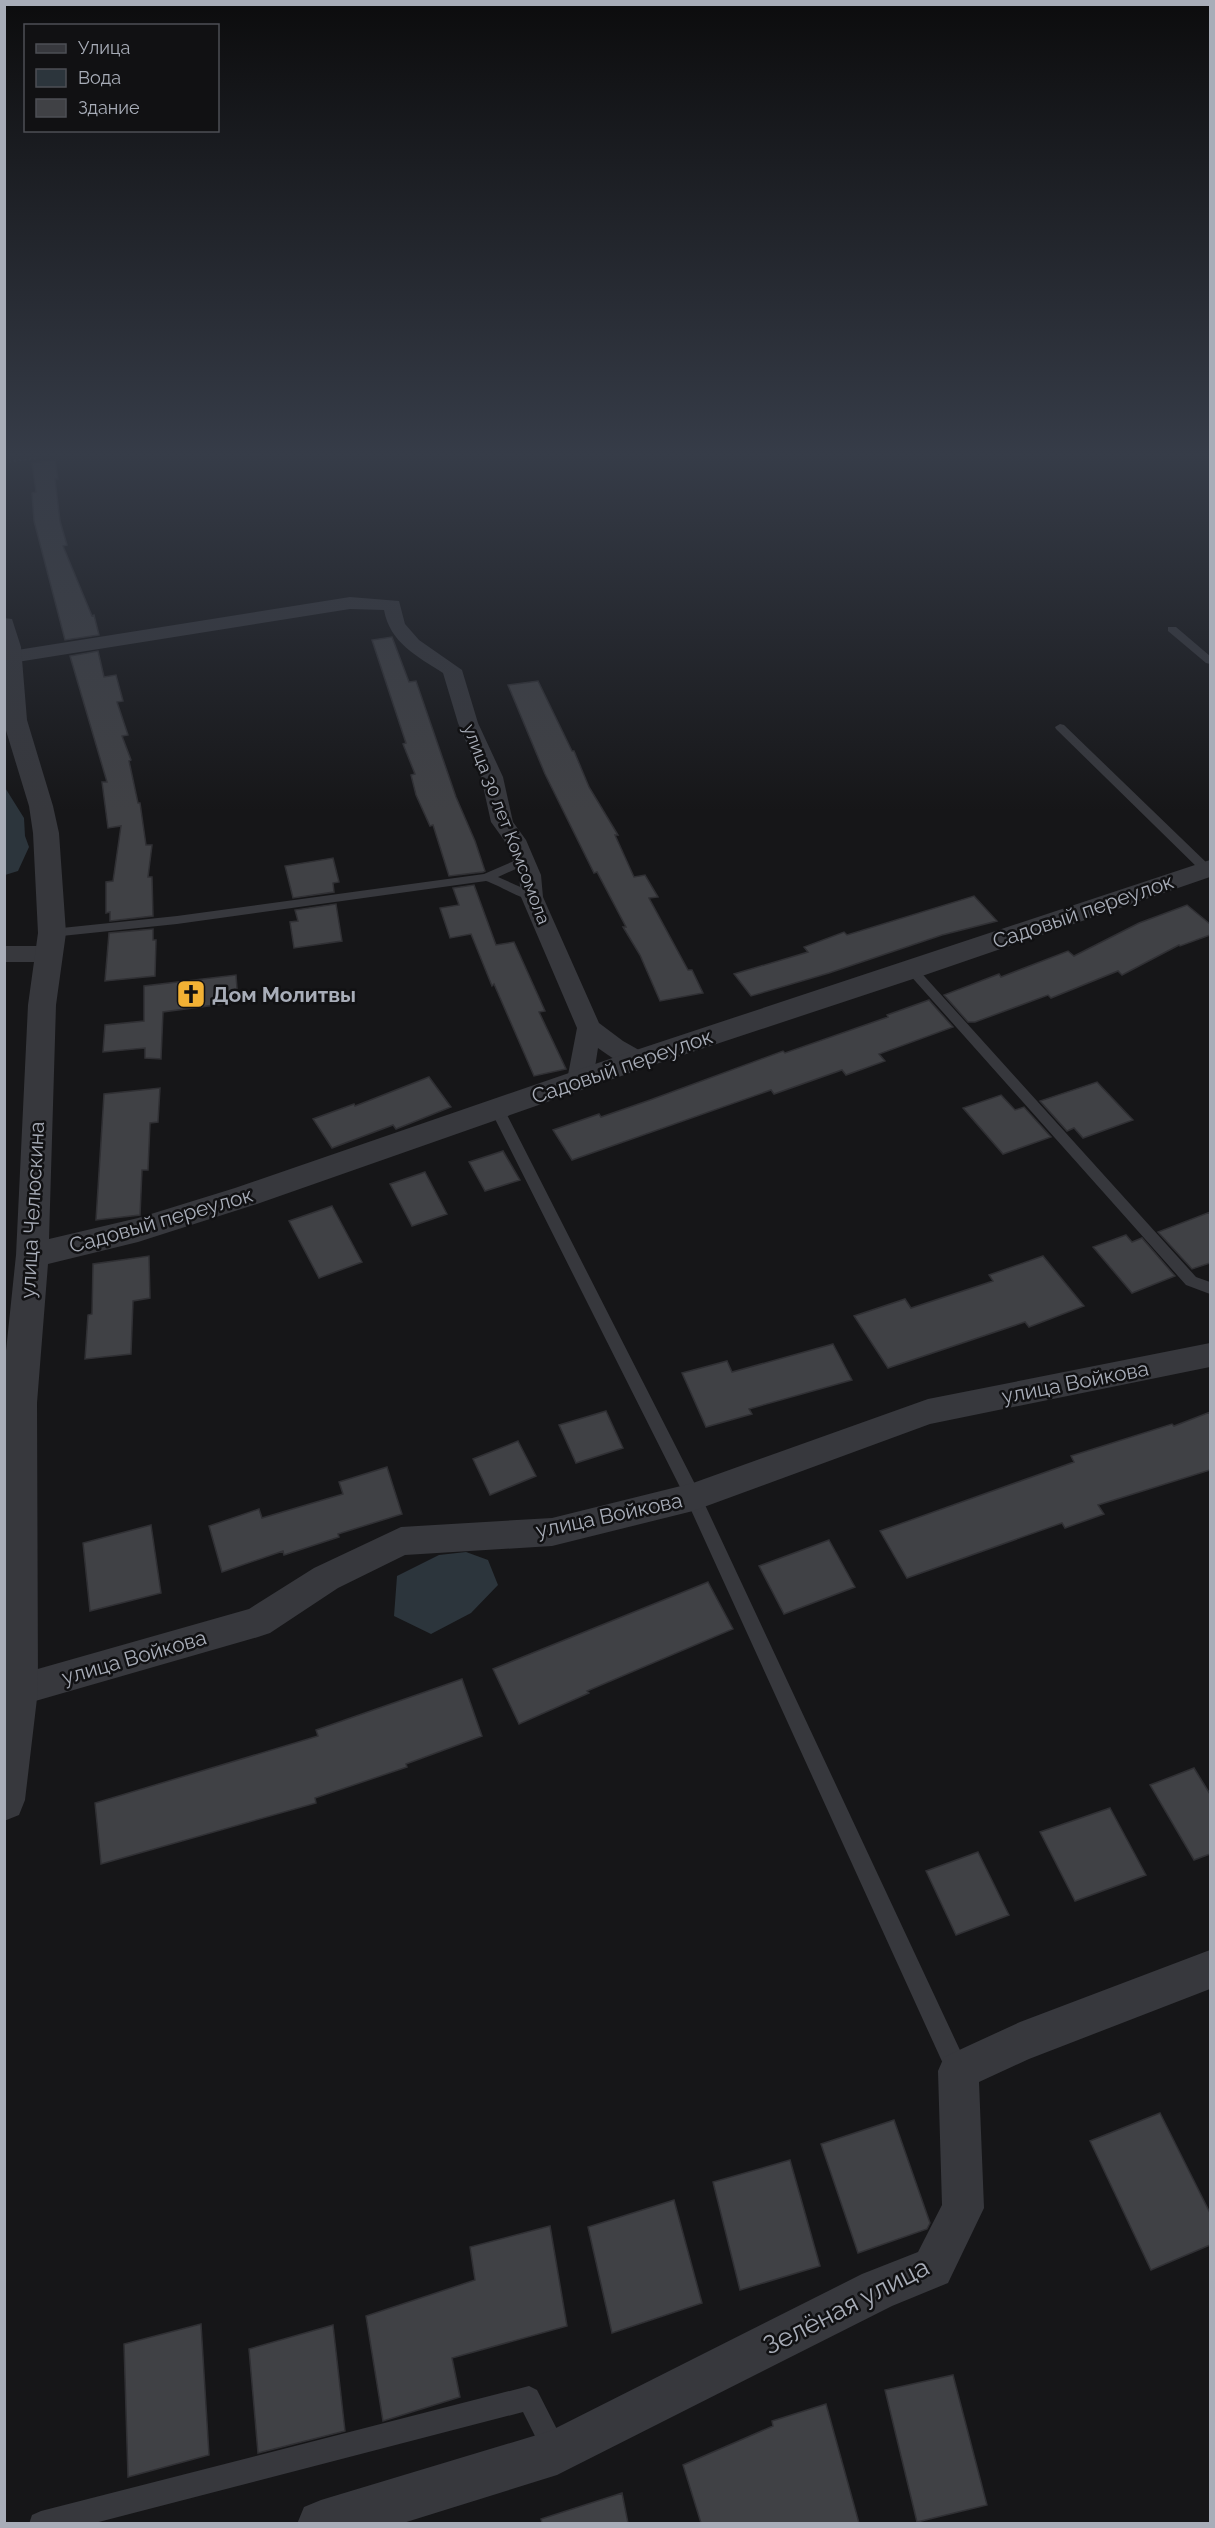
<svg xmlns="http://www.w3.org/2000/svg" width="1215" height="2528" font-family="Raleway,sans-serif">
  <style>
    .water { fill: #2c353c }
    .building { fill: #404145; stroke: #303034; stroke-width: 1.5 }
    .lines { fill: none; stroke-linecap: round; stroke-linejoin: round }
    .path { stroke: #3d3f44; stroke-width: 2; stroke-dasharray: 2 3; stroke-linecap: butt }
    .service { fill: #37383d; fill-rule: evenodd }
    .minor { fill: #37383d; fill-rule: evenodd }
    .tertiary { fill: #37383d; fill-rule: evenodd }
    .labels { text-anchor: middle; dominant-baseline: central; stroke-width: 5; stroke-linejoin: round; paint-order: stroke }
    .far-street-label { font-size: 18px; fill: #a8adb8; stroke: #111113 }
    .street-label { font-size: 21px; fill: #a8adb8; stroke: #111113 }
    .poi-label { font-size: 21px; font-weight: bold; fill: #a8adb8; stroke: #111113; text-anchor: start }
    .near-street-label { font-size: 26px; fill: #a8adb8; stroke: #111113 }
  </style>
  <rect width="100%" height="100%" fill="#161618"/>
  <!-- water -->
  <path class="water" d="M4,786L24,818L25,836L29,847L18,871L5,875Z
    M466,1552L488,1560L498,1585L471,1613L431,1634L394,1616L397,1576L439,1555Z"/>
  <!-- building -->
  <path class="building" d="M55,460L58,479H55L60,521L67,545L63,546L92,616L94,615L99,635L65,640L34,521L32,493L36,492L32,463Z
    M392,637L409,682L416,681L456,797L475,841L485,871L483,872L449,876L433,825L430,826L416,795L411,775L415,774L403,744L406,743L372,640Z
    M98,651L104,677L116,675L123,701L117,702L128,735L122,736L131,760L129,761L138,803H140L146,845H152L148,877H152L153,916L110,921V912L106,913V882L113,881L121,826L108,828L102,782H107L70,656Z
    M538,681L572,751H574L589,787L618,835H615L634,877L645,875L658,897L649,898L688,970H692L703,993L660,1001L640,955L623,927H626L597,872L594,873L545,774L508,685Z
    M333,858L339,882L333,883L334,892L293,898L285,866Z
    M474,885L496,945L514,942L545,1011L539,1012L566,1069L534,1076L494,984L492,986L471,934L450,938L440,908L459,905L453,888Z
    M974,896L997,921L942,935L829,973L751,996L734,974L808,952L804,947L844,932L847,935Z
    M336,904L342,941L294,948L290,922L298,921L295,910Z
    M1187,905L1210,924V935L1180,946L1179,945L1122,975L1118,971L1051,998L1048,995L975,1022H968L944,995L999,974L1001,977L1068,951L1074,956L1139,923Z
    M153,929V940H156L155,976L105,981L109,933Z
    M236,975L238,1002L163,1012L161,1059L145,1058V1048L103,1052L105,1025L144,1021V986Z
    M929,1000L953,1027L879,1054L885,1061L846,1075L842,1070L774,1094L771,1090L572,1160L553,1130L599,1114L601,1117L650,1100L783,1051L785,1053L888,1017L887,1015Z
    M429,1077L451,1107L396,1129L393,1125L332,1148L313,1119L354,1104L355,1106Z
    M1097,1082L1133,1120L1083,1138L1074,1128L1067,1131L1040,1101Z
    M160,1088L158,1122L150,1123L148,1170H142L140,1215L96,1220L104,1094Z
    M1001,1095L1015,1110L1024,1107L1051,1137L1003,1154L963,1108Z
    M503,1151L520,1180L485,1191L469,1162Z
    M425,1172L447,1214L412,1226L390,1184Z
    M332,1206L362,1262L319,1278L289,1221Z
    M1210,1212V1263L1192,1269L1158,1232Z
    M1126,1235L1132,1242L1142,1238L1175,1276L1132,1293L1093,1247Z
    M149,1256L150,1298L133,1301L131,1354L85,1359L88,1315L92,1314L93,1264Z
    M1043,1256L1084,1306L1029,1327L1025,1322L888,1368L854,1316L905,1299L911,1308L993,1281L989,1275Z
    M833,1344L852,1380L749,1409L752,1414L706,1427L682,1373L727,1361L732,1372Z
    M606,1411L623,1448L576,1463L559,1425Z
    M1210,1412V1470L1098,1505L1104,1514L1065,1528L1062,1523L907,1578L880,1531L1074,1462L1071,1456L1172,1424L1174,1426Z
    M518,1441L536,1476L490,1495L473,1459Z
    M387,1467L402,1514L338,1534L339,1537L284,1555L283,1551L222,1572L209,1526L259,1509L262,1518L343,1494L339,1482Z
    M151,1525L161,1593L90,1611L83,1543Z
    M829,1540L855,1587L784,1614L759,1566Z
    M708,1582L733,1629L587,1691L589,1693L519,1724L493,1669Z
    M462,1679L482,1736L406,1764L407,1767L315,1798L316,1803L101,1864L95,1803L318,1736L316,1730Z
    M1194,1768L1210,1794V1854L1194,1860L1150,1785Z
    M1110,1808L1146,1875L1075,1901L1040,1832Z
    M978,1852L1009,1915L956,1935L926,1871Z
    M1160,2113L1210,2213V2245L1151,2270L1090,2141Z
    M894,2120L930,2223L927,2229L858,2253L821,2144Z
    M790,2160L820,2266L740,2290L713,2182Z
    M674,2200L702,2303L612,2333L588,2227Z
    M550,2226L567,2326L452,2358L460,2397L383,2421L366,2316L475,2280L470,2247Z
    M201,2324L209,2455L128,2477L124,2344Z
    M333,2325L345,2431L258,2453L249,2349Z
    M953,2375L987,2505L917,2522L885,2390Z
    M826,2404L859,2523H701L683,2465L773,2426L772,2421Z
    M622,2493L628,2523H542L541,2519Z"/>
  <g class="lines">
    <!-- path -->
    <path class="path" d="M4,462L39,458"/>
    <!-- service -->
    <path class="service" d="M1168,627H1176L1210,656V664L1206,663L1168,631Z
      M1060,724L1064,725L1210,866V872H1202L1056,729L1055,727Z
      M523,857L529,861L527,864L498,877L536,894V900C525,902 499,885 486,881L177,924L52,937L46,933L52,929L177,916L484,874Z
      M912,966L916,967L1196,1277L1210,1282V1294L1186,1285L908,973L906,970L908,967Z
      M497,1104L504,1109L699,1492L966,2063L969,2071L966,2079L958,2082L950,2079L686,1499L490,1109Z
      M529,2386L537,2390L567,2449L564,2458L555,2461L546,2458L523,2412L91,2524H29L32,2515L41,2511Z"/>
    <!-- minor -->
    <path class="minor" d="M350,597L399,601L405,624L419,640L462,670L478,723L503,777L513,822L526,840L541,875L543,897L599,1023L623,1041L646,1054L650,1060L646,1066C629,1071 612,1058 598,1048L593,1080L589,1086L580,1089L571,1086L567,1080L577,1028L521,897L519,875L504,840L491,822L481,777L458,723L443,673C417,656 390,643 384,610L350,609L11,663L4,661V653L11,651Z
      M4,946H47L55,949L59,954L55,959L47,962H4Z
      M1210,1343V1367L930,1424L693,1511L552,1546L405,1555L338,1588L270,1633L258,1637L18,1706L4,1699L6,1678L249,1609L314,1568L401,1527L552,1518L693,1483L928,1399Z
      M1210,1950V1989L1029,2059L979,2082L984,2208L948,2283L892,2306L557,2475L400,2524H297L304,2507L321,2500L550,2431L862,2274L918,2252L942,2205L938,2071L944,2057L1020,2022Z"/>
    <!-- tertiary -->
    <path class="tertiary" d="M4,618L12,619L21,647L27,720L53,806L59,833L66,933L56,1005L49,1239L138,1218L235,1188L627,1053L1210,860V877L922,976L647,1067L257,1204L138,1242L48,1264L37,1403L38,1690L25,1800L19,1815L4,1821V1370L16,1255L28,1005L38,933L33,833L29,806L4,724Z"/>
  </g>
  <!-- sky -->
  <linearGradient id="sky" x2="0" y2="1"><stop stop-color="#0c0c0d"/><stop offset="0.56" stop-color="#363c48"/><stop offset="1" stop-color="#363c48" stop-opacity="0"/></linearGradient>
  <rect width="1215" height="811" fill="url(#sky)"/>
  <!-- icons -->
  <defs>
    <g id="church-square" transform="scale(1.5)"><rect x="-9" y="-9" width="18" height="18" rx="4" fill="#f2b134" stroke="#111113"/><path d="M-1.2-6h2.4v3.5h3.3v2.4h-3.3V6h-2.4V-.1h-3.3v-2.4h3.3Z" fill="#111"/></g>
  </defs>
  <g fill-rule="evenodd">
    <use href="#church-square" x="191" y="994"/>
  </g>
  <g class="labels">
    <!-- far-street labels -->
    <g class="far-street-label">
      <text transform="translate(507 824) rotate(69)">улица 30 лет Комсомола</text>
    </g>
    <!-- street labels -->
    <g class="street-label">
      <text transform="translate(1083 911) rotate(-19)">Садовый переулок</text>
      <text transform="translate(622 1066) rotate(-19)">Садовый переулок</text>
      <text transform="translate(32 1210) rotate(-87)">улица Челюскина</text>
      <text transform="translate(161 1220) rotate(-16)">Садовый переулок</text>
      <text transform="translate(1075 1382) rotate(-11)">улица Войкова</text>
      <text transform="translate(609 1515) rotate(-12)">улица Войкова</text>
      <text transform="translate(134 1657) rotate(-16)">улица Войкова</text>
    </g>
    <!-- poi labels -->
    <g class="poi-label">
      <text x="212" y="994">Дом Молитвы</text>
    </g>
    <!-- near-street labels -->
    <g class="near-street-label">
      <text transform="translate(846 2306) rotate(-27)">Зелёная улица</text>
    </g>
  </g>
  <!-- border -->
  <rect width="1215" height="2528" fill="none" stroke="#a8adb8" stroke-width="12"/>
  <!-- legend -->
  <rect x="24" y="24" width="195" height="108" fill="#111113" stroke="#4d4f55" stroke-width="1.5"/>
  <rect x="36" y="44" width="30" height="9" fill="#37383d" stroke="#4d4f55" stroke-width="1.5"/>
  <text x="78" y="54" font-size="18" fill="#a8adb8">Улица</text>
  <rect x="36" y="69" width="30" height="18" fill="#2c353c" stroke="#4d4f55" stroke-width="1.5"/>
  <text x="78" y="84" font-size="18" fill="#a8adb8">Вода</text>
  <rect x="36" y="99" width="30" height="18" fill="#404145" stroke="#4d4f55" stroke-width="1.5"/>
  <text x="78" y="114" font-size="18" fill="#a8adb8">Здание</text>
</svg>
